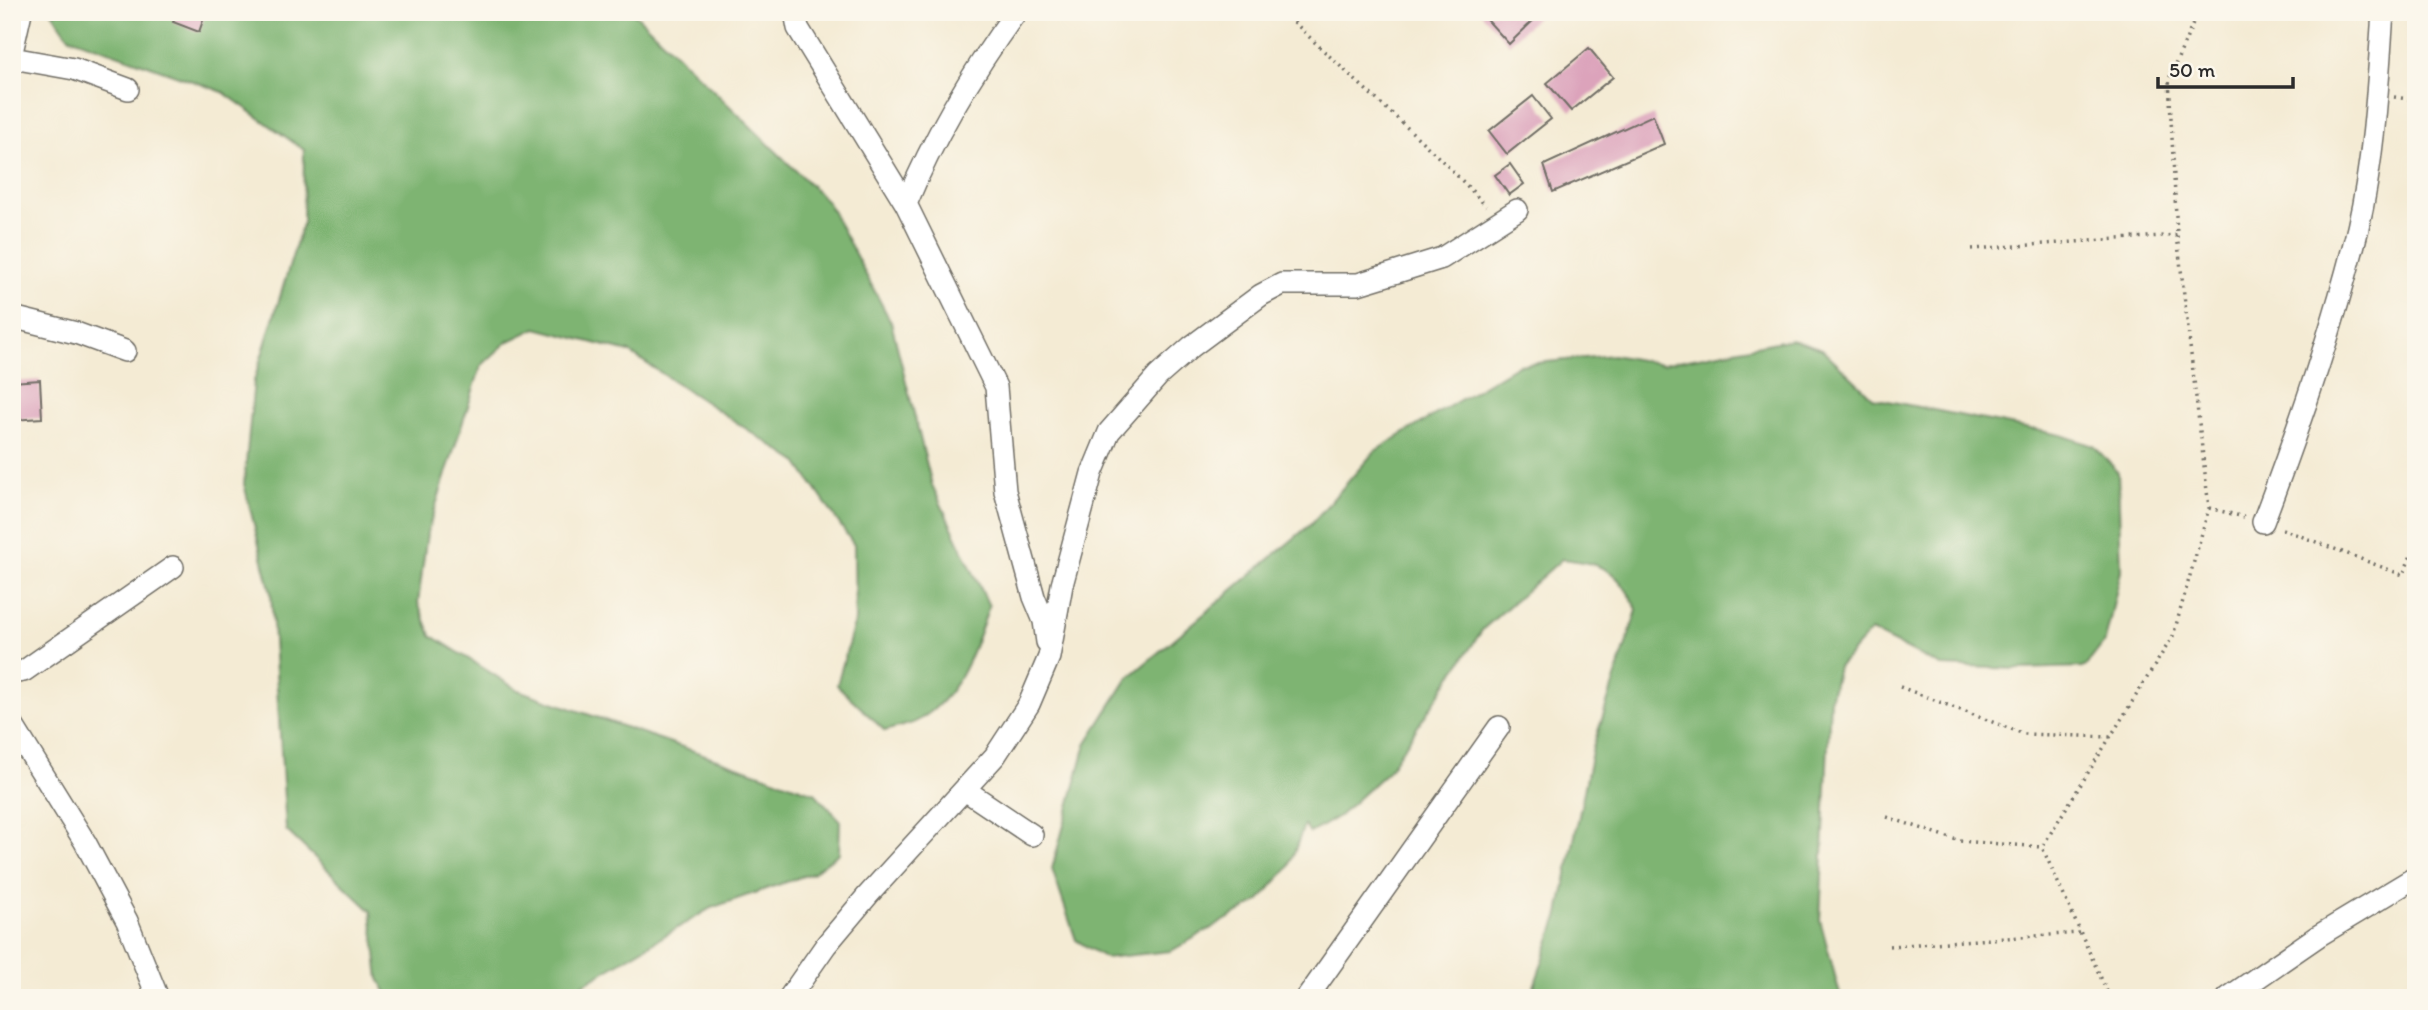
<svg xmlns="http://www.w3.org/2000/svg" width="2428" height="1010" font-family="Itim,sans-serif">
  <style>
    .forest { fill: #7eb472; stroke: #54704e; stroke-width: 2 }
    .building { fill: #dca3bb }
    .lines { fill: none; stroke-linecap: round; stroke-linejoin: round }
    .street-casing { stroke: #716e66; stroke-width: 24 }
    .path { stroke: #716e66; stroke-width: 3.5; stroke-dasharray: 2 5; stroke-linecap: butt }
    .street { stroke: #fff; stroke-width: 21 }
  </style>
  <rect width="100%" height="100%" fill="#fbf7ec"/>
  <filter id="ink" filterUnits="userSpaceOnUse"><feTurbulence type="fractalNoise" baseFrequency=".0143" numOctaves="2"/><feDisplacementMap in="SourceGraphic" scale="14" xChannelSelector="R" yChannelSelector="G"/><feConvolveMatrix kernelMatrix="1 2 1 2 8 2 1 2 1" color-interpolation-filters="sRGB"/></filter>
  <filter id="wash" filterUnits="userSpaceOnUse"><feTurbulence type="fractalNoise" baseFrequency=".00686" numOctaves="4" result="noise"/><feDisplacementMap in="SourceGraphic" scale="28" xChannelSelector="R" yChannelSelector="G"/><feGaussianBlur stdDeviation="1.57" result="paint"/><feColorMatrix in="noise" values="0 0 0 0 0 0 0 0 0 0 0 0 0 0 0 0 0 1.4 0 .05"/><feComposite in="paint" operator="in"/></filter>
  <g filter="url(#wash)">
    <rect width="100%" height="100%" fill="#f4ebd4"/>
    <!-- forest -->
    <path class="forest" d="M52,12H633L827,201L891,322L932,485L989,606C974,649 960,697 917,721C908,726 895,727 885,731L837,685L855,620L854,545L797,462L629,352L536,328L507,342L481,366L427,533L418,603L431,635L518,690L815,793L840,820L839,853L812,873L711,908L560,998H390L379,979L371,911L286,830L271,593L244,484L254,381L303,222L304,150L223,92L69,37Z
      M1792,339L1822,349L1873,398L2061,435L2094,446L2118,472L2121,571L2105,641L2085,667L2019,669L1941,666L1871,631L1838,667L1830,700L1820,920L1841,998H1530L1559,914L1593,747L1637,610C1619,570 1605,564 1562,559L1483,629L1388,771L1339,816L1310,833L1304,825L1289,867L1259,901L1171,951L1105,958L1076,940L1052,869L1086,744L1128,678L1311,524L1375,451L1518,365L1613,355L1662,364Z"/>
    <g id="blocks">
      <!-- building -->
      <path class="building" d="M177,12H206L199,32L173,22Z
        M1480,12H1542L1509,44Z
        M1589,48L1613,77L1571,111L1547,83Z
        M1533,96L1551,119L1507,154L1489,131Z
        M1653,115L1664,144L1553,192L1544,165Z
        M1510,164L1524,184L1509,195L1495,175Z
        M40,380L42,418L12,420V382Z"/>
    </g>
  </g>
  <g filter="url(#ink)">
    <use href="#blocks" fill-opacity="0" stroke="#716e66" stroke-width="2"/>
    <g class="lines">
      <!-- street casing -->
      <g class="street-casing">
        <path id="street" d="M795,12L798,28L906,204
          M1016,12C973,71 934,136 906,204L996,387L1005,491L1034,597L1044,621L1047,642
          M12,52L21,12
          M12,58L74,69L128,89
          M12,317L76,333L125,351
          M2263,522C2300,425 2333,329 2358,228C2374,159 2378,84 2383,12
          M12,673L24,671L173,567
          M12,724L85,842L127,921L158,998
          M965,790L1032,835
          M789,998L826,945L868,895L995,756L1029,704L1049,657L1062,585L1092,473L1109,432L1158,376L1191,347L1261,295L1282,284H1358L1394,273L1442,258L1517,210
          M1307,998L1499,727
          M2228,998L2318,936L2416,877"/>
      </g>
      <!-- path -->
      <path class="path" d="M1284,12C1350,79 1423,137 1486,206
        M2394,97L2416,100
        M1972,249L2177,235
        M2209,508L2244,517
        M2282,529L2403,575L2416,543
        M1900,687L2024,734L2112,737
        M1887,817L1960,841L2042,847
        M1889,946L2079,933
        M2110,998L2042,847L2173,636L2209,508L2177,235L2169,79L2198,12"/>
      <!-- street -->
      <use href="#street" class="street"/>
    </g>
  </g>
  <!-- margin -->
  <rect width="2428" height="1010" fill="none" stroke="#fbf7ec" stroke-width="42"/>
  <!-- scale -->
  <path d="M2158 77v10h135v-10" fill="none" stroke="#2b2b2b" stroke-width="3.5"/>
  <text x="2169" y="77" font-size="21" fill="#2b2b2b" stroke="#fbf7ec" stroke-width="5" paint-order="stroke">50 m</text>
</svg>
